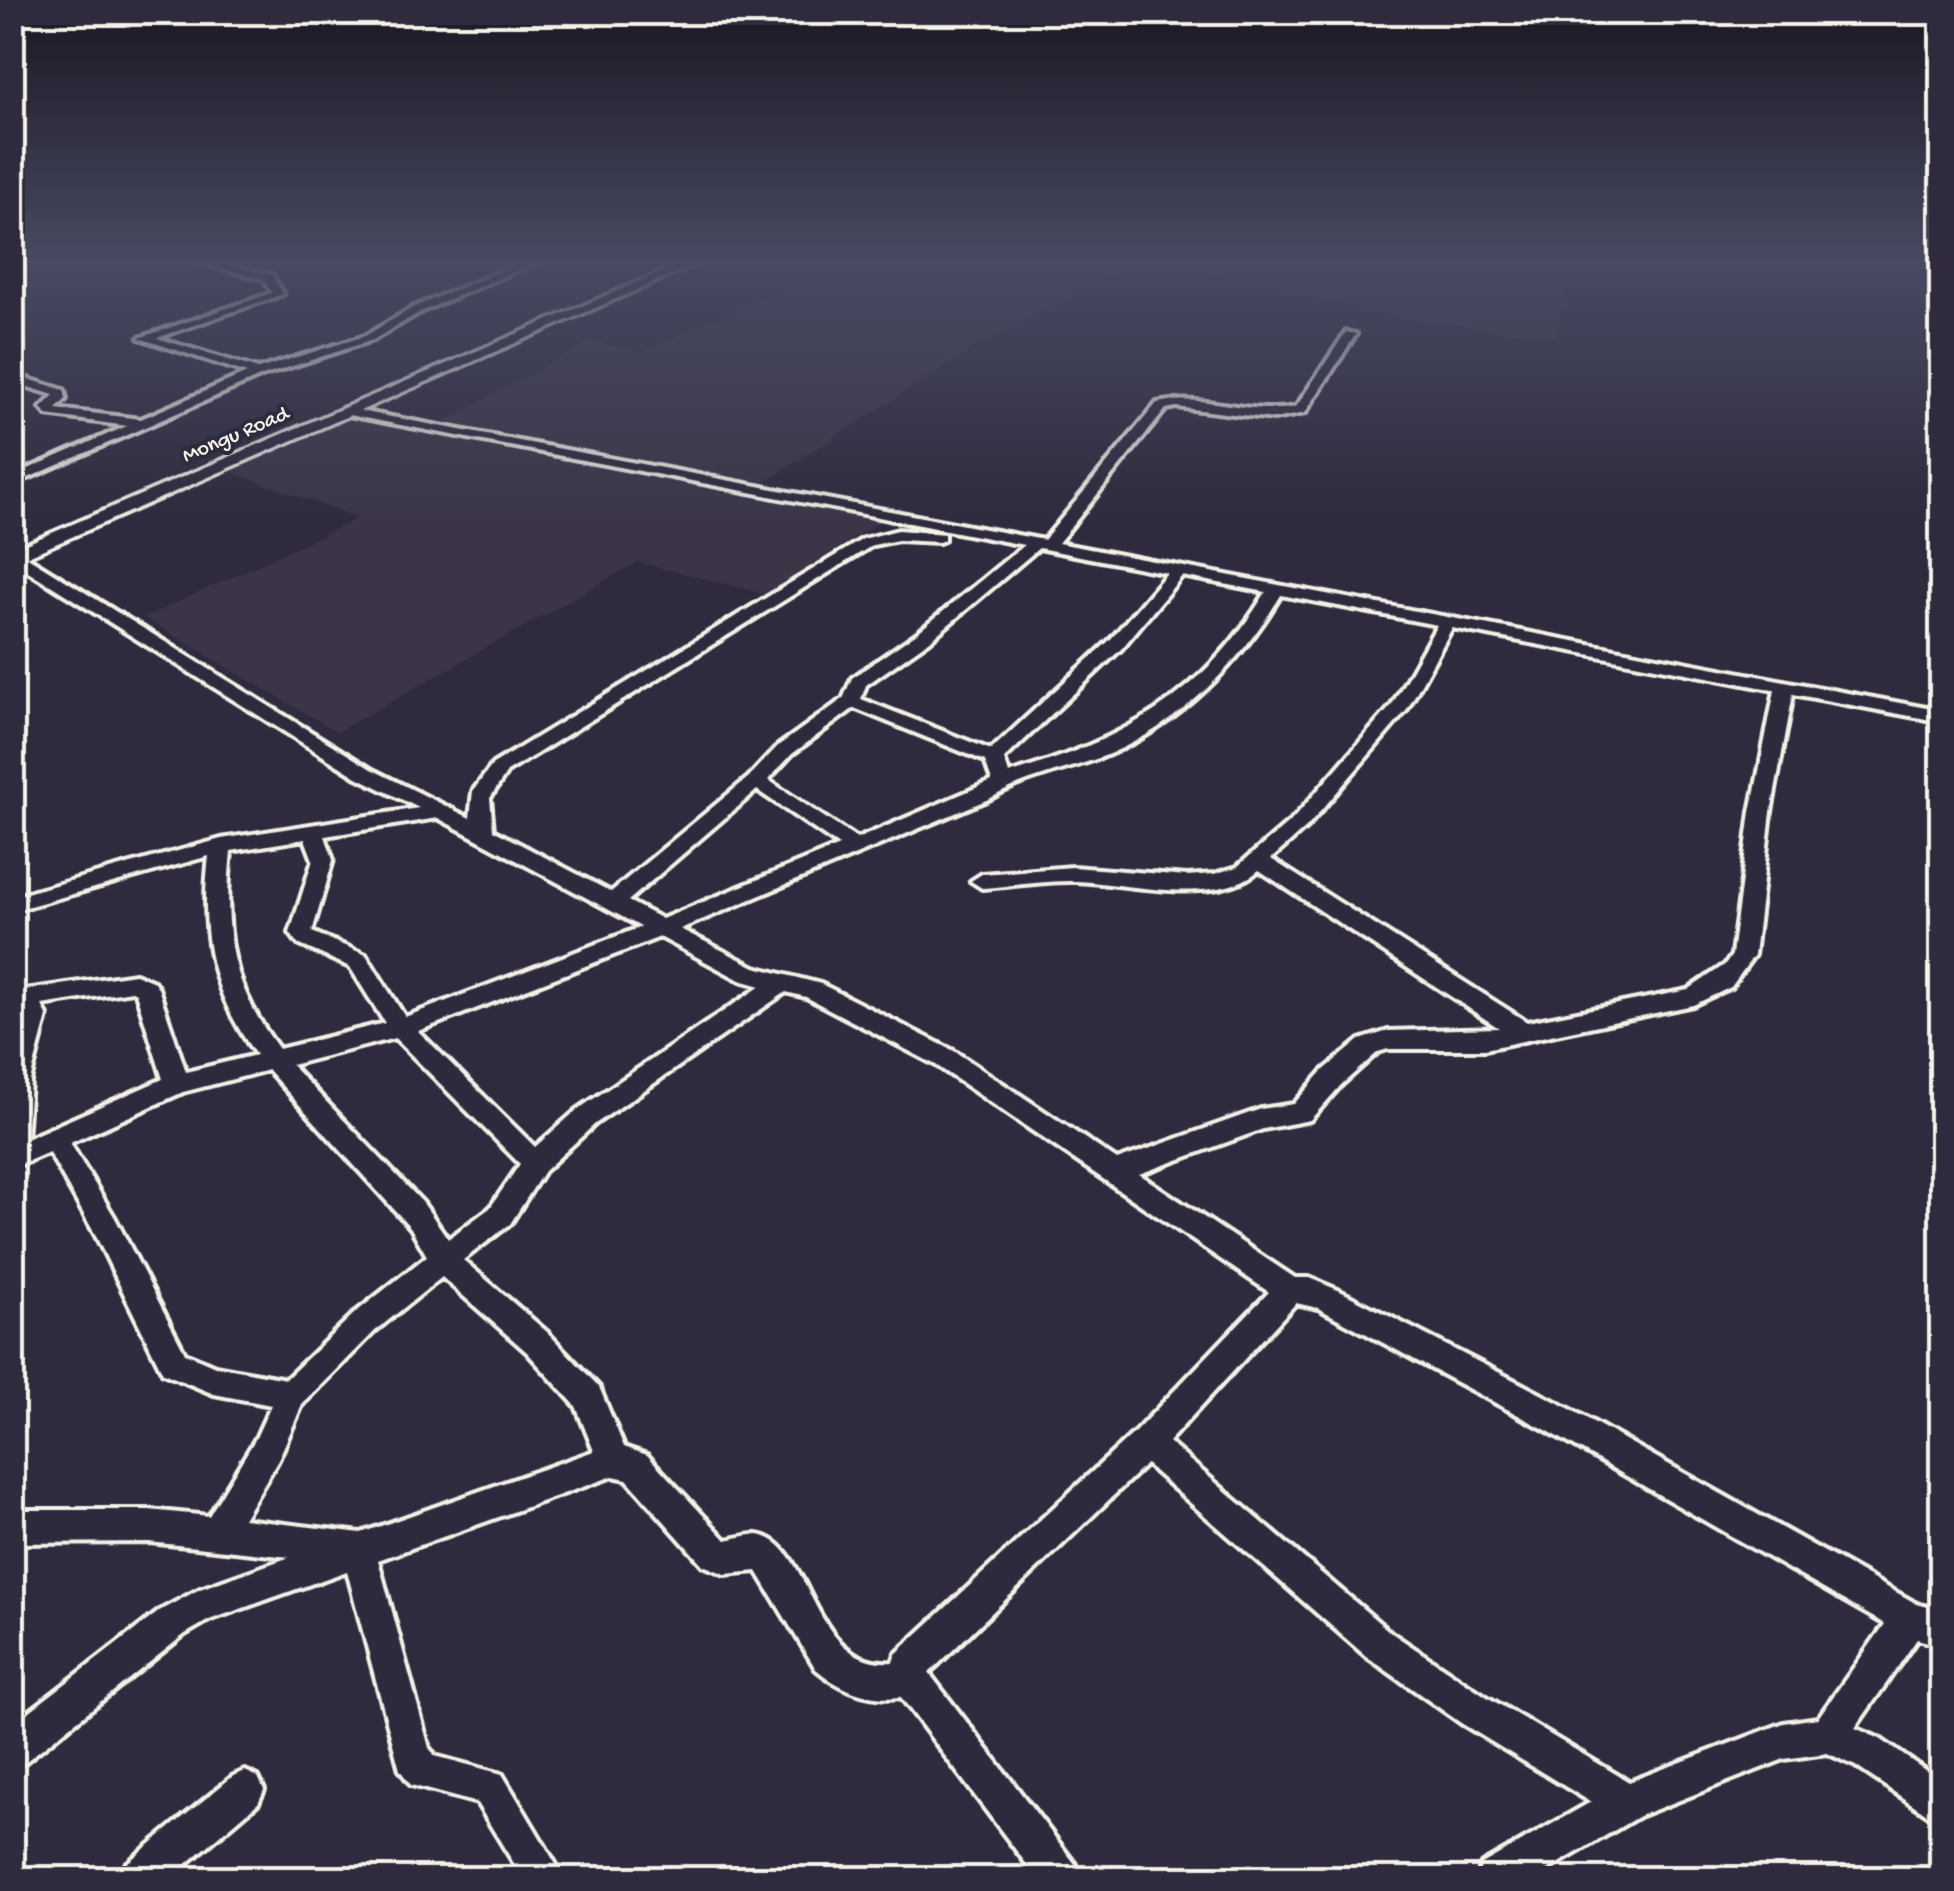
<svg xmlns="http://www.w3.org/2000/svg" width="1954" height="1891" font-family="'Gochi Hand',sans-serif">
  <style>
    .built { fill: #3b3647 }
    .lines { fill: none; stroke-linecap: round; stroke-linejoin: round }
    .minor-casing { stroke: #f4f1e8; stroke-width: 8 }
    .major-casing { stroke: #f4f1e8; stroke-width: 7 }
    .minor { fill: #2f2a3d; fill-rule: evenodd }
    .major { fill: #2f2a3d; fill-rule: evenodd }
    .labels { text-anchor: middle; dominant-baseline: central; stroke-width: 8; stroke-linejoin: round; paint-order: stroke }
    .far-street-label { font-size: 22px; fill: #f4f1e8; stroke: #2f2a3d }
  </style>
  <rect width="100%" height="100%" fill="#2f2a3d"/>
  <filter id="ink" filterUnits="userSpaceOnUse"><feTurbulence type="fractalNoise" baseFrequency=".01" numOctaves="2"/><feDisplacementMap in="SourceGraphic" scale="20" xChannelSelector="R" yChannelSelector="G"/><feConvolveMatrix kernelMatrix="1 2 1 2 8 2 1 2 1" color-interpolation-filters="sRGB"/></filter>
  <g filter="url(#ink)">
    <!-- built -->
    <path class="built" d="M844,261H1138L985,341L760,485L894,513L764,594L638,562L337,732L144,618L358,518L229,471L347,415L427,431L590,341L643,351Z
      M1162,261H1572L1555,337L1393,316Z"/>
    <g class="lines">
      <!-- minor casing -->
      <g class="minor-casing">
        <path id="minor" d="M192,261H210L272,275L283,294L157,338L258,369L365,336L414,307L526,261H540L422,311L373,340L262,376L12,485V476L127,426L47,415L41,408L54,395L12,382V374L64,390L66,399L56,409L141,419L247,373L139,338L272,293L264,279Z
          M1346,332L1356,334L1305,413L1274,419L1176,407L1166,409L1058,543L1942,711V722L1793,694L1771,812L1754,955L1731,987L1693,1005L1485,1049H1388L1378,1052L1341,1085L1310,1120L1263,1129L1139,1174L1295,1278H1309L1338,1290L1570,1409L1917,1604L1942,1611V1646L1917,1639L1855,1728L1880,1739L1942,1782V1824L1854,1765L1827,1753L1784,1759L1639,1816L1533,1878H1477L1482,1864L1591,1802L1461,1723L1366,1656L1146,1464L929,1673L1075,1864L1080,1878H1037L901,1697C868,1701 841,1690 816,1669L757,1571L725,1574L703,1565L627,1479L613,1476L378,1560L429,1748L435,1756L502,1774L564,1878H523L477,1803L411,1785L400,1770L347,1571L209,1620L185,1634L25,1762L12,1767V1725L161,1610L200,1589L290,1557L149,1542L12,1543V1510H149L209,1516L256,1438L271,1405L214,1394L163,1373L95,1234L49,1152L12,1168V1055L23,1016L12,1012V992L135,974L154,982L158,988L186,1072L256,1055C210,990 200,933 209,856L12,911V897L221,839L419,808L357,777L12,561V552L21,553L371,769L470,818L473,791L493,764L863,539L898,530L944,534V540L939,542L898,540L873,545L507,772L490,798L493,830L611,892L749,777L778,746L843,699L852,678L917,633L1024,545L349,415L344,414V408L1044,540L1157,403C1203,393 1250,416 1296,407ZM1039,548L1167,573L1110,640L991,750L861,699L866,685L929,641ZM1182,576L1266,592C1201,699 1125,738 1009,774L1004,759L1122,648ZM1281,595L1437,625L1392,705L1293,819L1237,867L1214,874L1187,876L1073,867L982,874L971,881L982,888C1013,886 1045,880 1076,881C1126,883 1218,907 1259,870L1499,1028L1388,1031L1360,1040L1323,1071L1294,1104L1261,1109L1117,1160L954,1051L821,984L755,967L680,929L991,798C1026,777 1068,770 1107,755C1181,724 1240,663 1281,595ZM1452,628L1775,690L1751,812L1732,955L1726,964L1688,990L1527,1022L1271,859L1307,827L1406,711ZM854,708L985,761L992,781L857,839L768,780L792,754ZM757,790L839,846L662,919L628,901ZM438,818L641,927L405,1017L366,955L312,932L333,860L325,836ZM305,839L313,860L290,933L298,944L350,967L385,1023L279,1049C230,985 223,929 231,851ZM660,937L740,980L761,986L577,1110L535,1147L418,1031ZM132,991L136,993L163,1079L26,1139L30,1081L47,1016L42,1005ZM786,992L806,997L936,1065L1269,1292L1135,1432L896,1654L893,1662C809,1669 813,1541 757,1535C748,1534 735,1539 726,1540L647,1455L624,1447L599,1387L547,1332L463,1260L510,1224L544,1171L595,1124ZM395,1038L520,1164L490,1208L448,1239L423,1203L291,1065ZM268,1070L411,1228L427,1256L355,1313L286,1379L215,1366L185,1353L115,1218L70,1143L183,1092ZM442,1277L527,1352L576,1406L594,1451L361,1533L243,1519L278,1460L302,1405L375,1331ZM1296,1303L1318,1308L1548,1431L1885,1624L1818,1718L1784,1723L1629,1782L1487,1697L1390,1632L1168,1442Z
          M245,1771L258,1777L264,1790L258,1803L170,1878H121L126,1864L232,1777Z"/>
      </g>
      <!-- major casing -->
      <g class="major-casing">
        <path id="major" d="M687,261H703L12,563V550Z"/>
      </g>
      <!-- minor -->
      <use href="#minor" class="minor"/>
      <!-- major -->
      <use href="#major" class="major"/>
    </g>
  </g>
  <!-- sky -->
  <linearGradient id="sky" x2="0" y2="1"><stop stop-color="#1a1722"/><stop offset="0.5" stop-color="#474a62"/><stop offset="1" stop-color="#474a62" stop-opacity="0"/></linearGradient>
  <rect width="1954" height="526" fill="url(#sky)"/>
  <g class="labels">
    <!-- far-street labels -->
    <g class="far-street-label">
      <text transform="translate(236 436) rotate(-23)">Mongu Road</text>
    </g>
  </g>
  <!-- margin -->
  <rect width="1954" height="1891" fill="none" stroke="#2f2a3d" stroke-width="50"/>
  <rect x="25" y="25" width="1904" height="1841" fill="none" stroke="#f4f1e8" stroke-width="4" filter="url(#ink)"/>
</svg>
